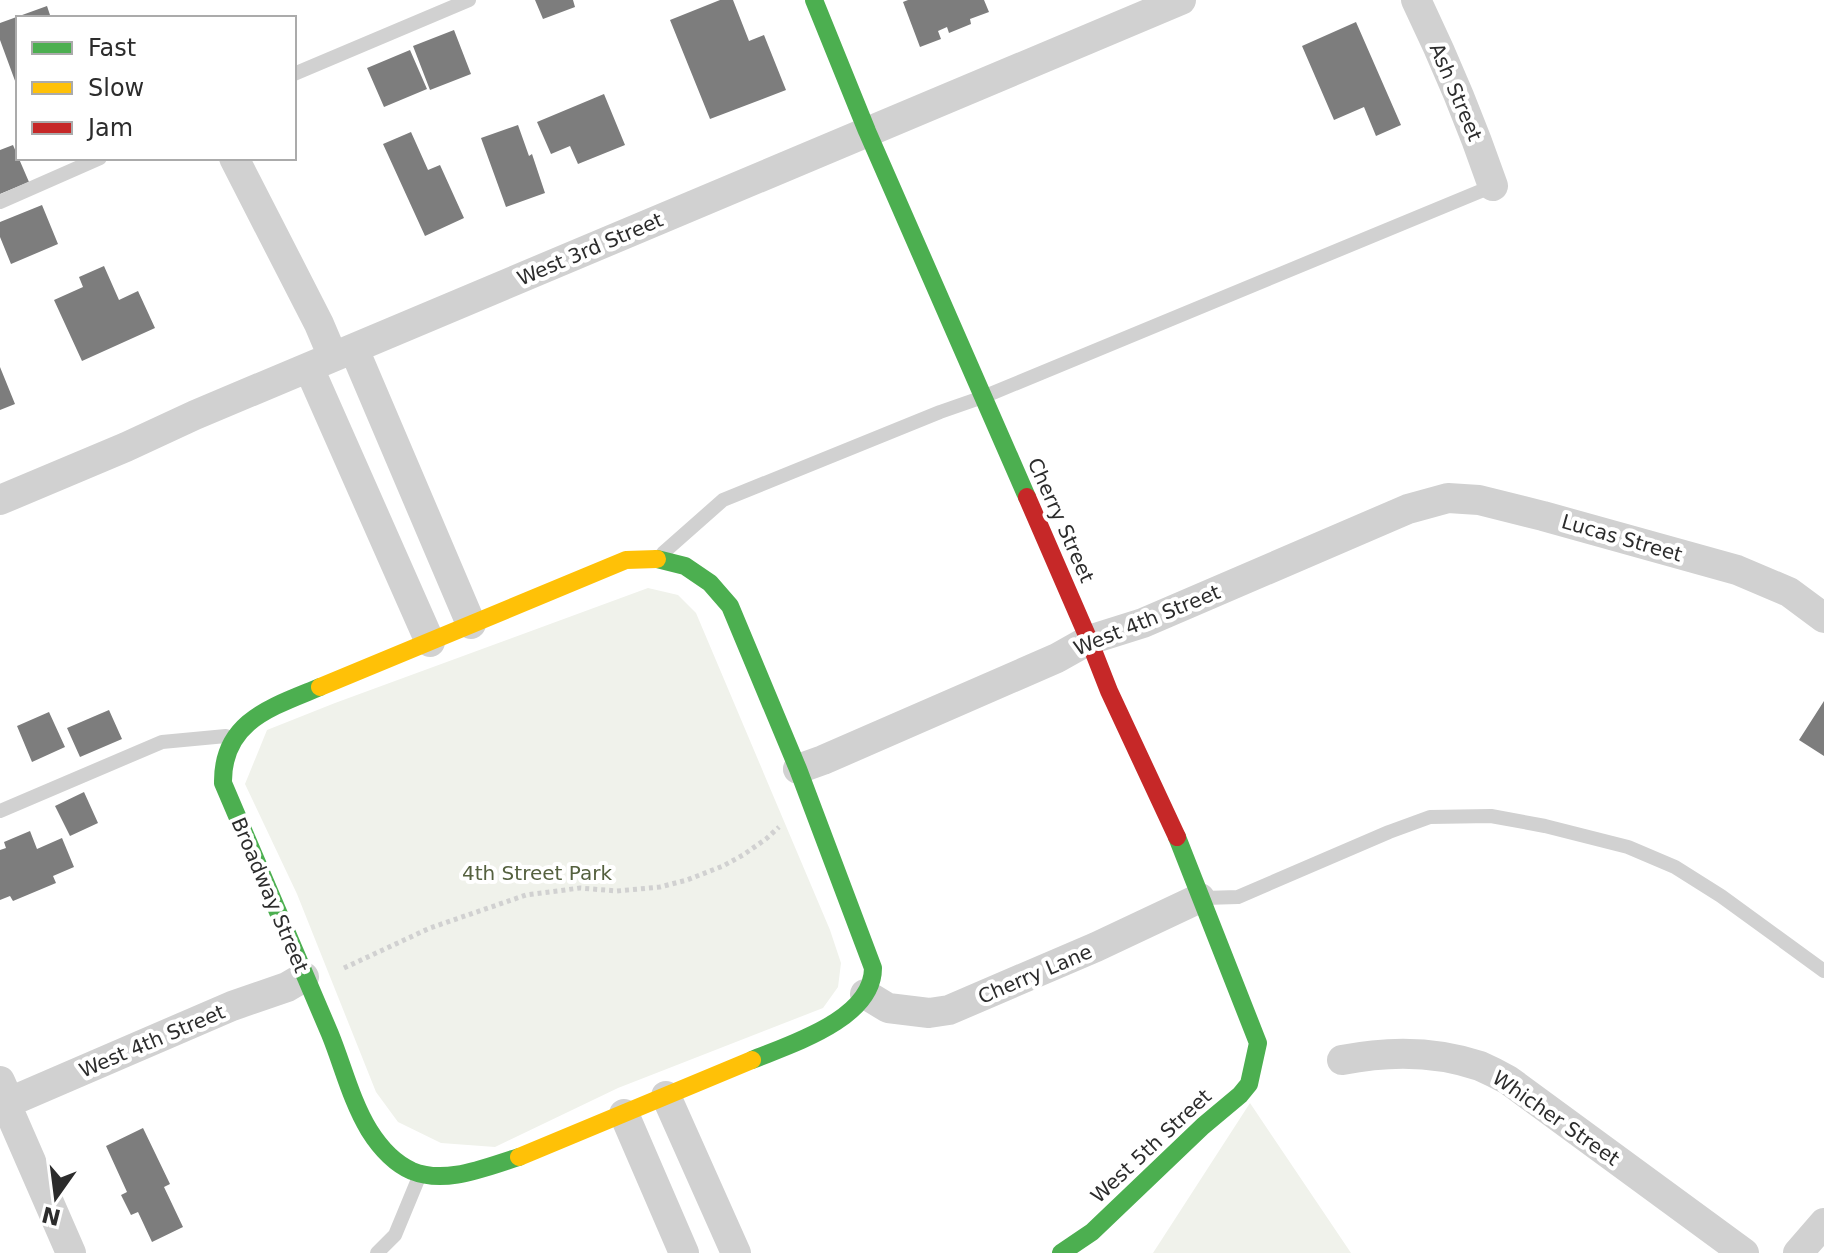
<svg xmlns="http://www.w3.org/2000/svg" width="1824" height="1253" font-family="'DejaVu Sans',sans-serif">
  <rect width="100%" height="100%" fill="#fff"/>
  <path fill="#f0f2eb" d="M648 588 678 595 696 613 830 930 841 963 838 987 823 1008 618 1088 495 1147 441 1143 398 1122 376 1092 297 894 245 784 267 730 335 703Z
    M1250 1103 1351 1253H1153Z"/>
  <path fill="#7d7d7d" d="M535 0H573L575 7 543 19Z
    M720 0H733L749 41 764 35 786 90 710 119 670 20Z
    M908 0H984L989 12 970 19 971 24 949 33 947 27 938 31 941 39 920 47 903 2Z
    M47 6 51 18H18V89L0 40V23Z
    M1356 22 1401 125 1376 136 1364 107 1334 120 1302 46Z
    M454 30 471 74 430 90 413 46Z
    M410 50 427 89 384 107 367 68Z
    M604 94 625 145 578 164 570 146 551 154 537 122Z
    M518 125 529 156 532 154 545 193 506 207 481 138Z
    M411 132 428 170 440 165 464 218 425 236 383 144Z
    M13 145 29 182 0 194V150Z
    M42 205 58 244 11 264 0 237V222Z
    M104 266 119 300 138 291 155 328 82 361 54 300 83 287 79 277Z
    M0 367 15 404 0 410Z
    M1824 701V756L1799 740Z
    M109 710 122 739 80 757 67 728Z
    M49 712 65 747 32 762 17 726Z
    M84 792 98 823 70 836 55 806Z
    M30 831 37 849 62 838 74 867 53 876 56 883 13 901 10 896 0 900V850L6 848 4 842Z
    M143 1128 170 1184 164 1187 183 1227 152 1242 138 1212 131 1215 121 1195 127 1192 106 1146Z"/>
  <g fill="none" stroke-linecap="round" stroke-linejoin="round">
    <path stroke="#d1d1d1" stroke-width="5" stroke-dasharray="4 4" stroke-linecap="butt" d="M344 968 430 928 526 895 580 888 617 891 660 887 687 880 723 866 743 855 766 839 779 827"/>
    <path stroke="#d1d1d1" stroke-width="14" d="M294 74 469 0
      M0 202 100 158
      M663 553 723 500 940 412 983 397 1493 186
      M0 811 162 742 226 736
      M1204 898 1238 897 1389 832 1430 817 1491 816 1545 826 1628 847 1675 867 1721 896 1824 971
      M377 1253 395 1235 419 1177"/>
    <path stroke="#d1d1d1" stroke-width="30" d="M1416 0C1445 60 1471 122 1493 186
      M234 158 319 324 333 357
      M354 349 471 624
      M309 368 430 642
      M0 500 126 447 195 415 1181 0
      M798 769 823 760 1057 658 1089 640 1143 623 1408 509 1448 498 1479 500 1543 516 1737 570 1789 592 1824 618
      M865 994 888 1008 929 1013 949 1010 1096 947 1200 898
      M1342 1060C1387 1051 1436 1051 1480 1066 1489 1070 1499 1075 1508 1080L1744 1253
      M0 1081 4 1090 6 1104 71 1253
      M666 1096 736 1253
      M0 1106 232 1006 287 987 304 977
      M624 1114 684 1253
      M1798 1253 1824 1223"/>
    <path stroke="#4caf50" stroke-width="18" d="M814 0 867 131 1027 497
      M657 559 685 566 710 583 730 606 798 769 873 968C873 1019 791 1044 752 1060
      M320 687C272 707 222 721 223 783 258 867 295 950 330 1034 343 1066 351 1100 369 1130 379 1146 394 1163 412 1171 446 1185 486 1167 519 1157
      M1061 1253 1092 1232 1203 1126 1240 1095 1249 1084 1258 1043 1177 837"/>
    <path stroke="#ffc107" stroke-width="18" d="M320 687 626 560 657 559
      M519 1157 752 1060"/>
    <path stroke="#c62828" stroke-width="18" d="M1027 497 1089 640 1109 691 1177 837"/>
  </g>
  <g text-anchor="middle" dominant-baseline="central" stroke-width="8" stroke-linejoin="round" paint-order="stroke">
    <g font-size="20" fill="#2c2c2c" stroke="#fff">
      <text transform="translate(1456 92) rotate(67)">Ash Street</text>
      <text transform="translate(590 249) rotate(-23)">West 3rd Street</text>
      <text transform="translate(1061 520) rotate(66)">Cherry Street</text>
      <text transform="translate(1622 538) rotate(16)">Lucas Street</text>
      <text transform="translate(1147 620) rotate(-22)">West 4th Street</text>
      <text transform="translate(270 895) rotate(67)">Broadway Street</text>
      <text transform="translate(1035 974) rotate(-23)">Cherry Lane</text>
      <text transform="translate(152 1041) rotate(-23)">West 4th Street</text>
      <text transform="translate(1556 1118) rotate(35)">Whicher Street</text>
      <text transform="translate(1151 1146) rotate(-43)">West 5th Street</text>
    </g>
    <g font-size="20" fill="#55613f" stroke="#fff">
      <text x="537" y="873">4th Street Park</text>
    </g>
  </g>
  <rect x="16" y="16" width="280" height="144" fill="#ffffff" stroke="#ababab" stroke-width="2"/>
  <rect x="32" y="42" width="40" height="12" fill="#4caf50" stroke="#ababab" stroke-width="2"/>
  <text x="88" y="56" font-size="24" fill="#2c2c2c">Fast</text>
  <rect x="32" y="82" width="40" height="12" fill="#ffc107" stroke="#ababab" stroke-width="2"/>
  <text x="88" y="96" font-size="24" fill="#2c2c2c">Slow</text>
  <rect x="32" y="122" width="40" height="12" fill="#c62828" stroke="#ababab" stroke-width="2"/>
  <text x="88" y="136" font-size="24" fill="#2c2c2c">Jam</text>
  <g transform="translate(56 1197) rotate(194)" stroke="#ffffff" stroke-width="6" paint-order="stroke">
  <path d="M0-6L14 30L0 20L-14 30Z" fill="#2c2c2c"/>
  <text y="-12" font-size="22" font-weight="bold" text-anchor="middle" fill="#2c2c2c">N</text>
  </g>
</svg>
